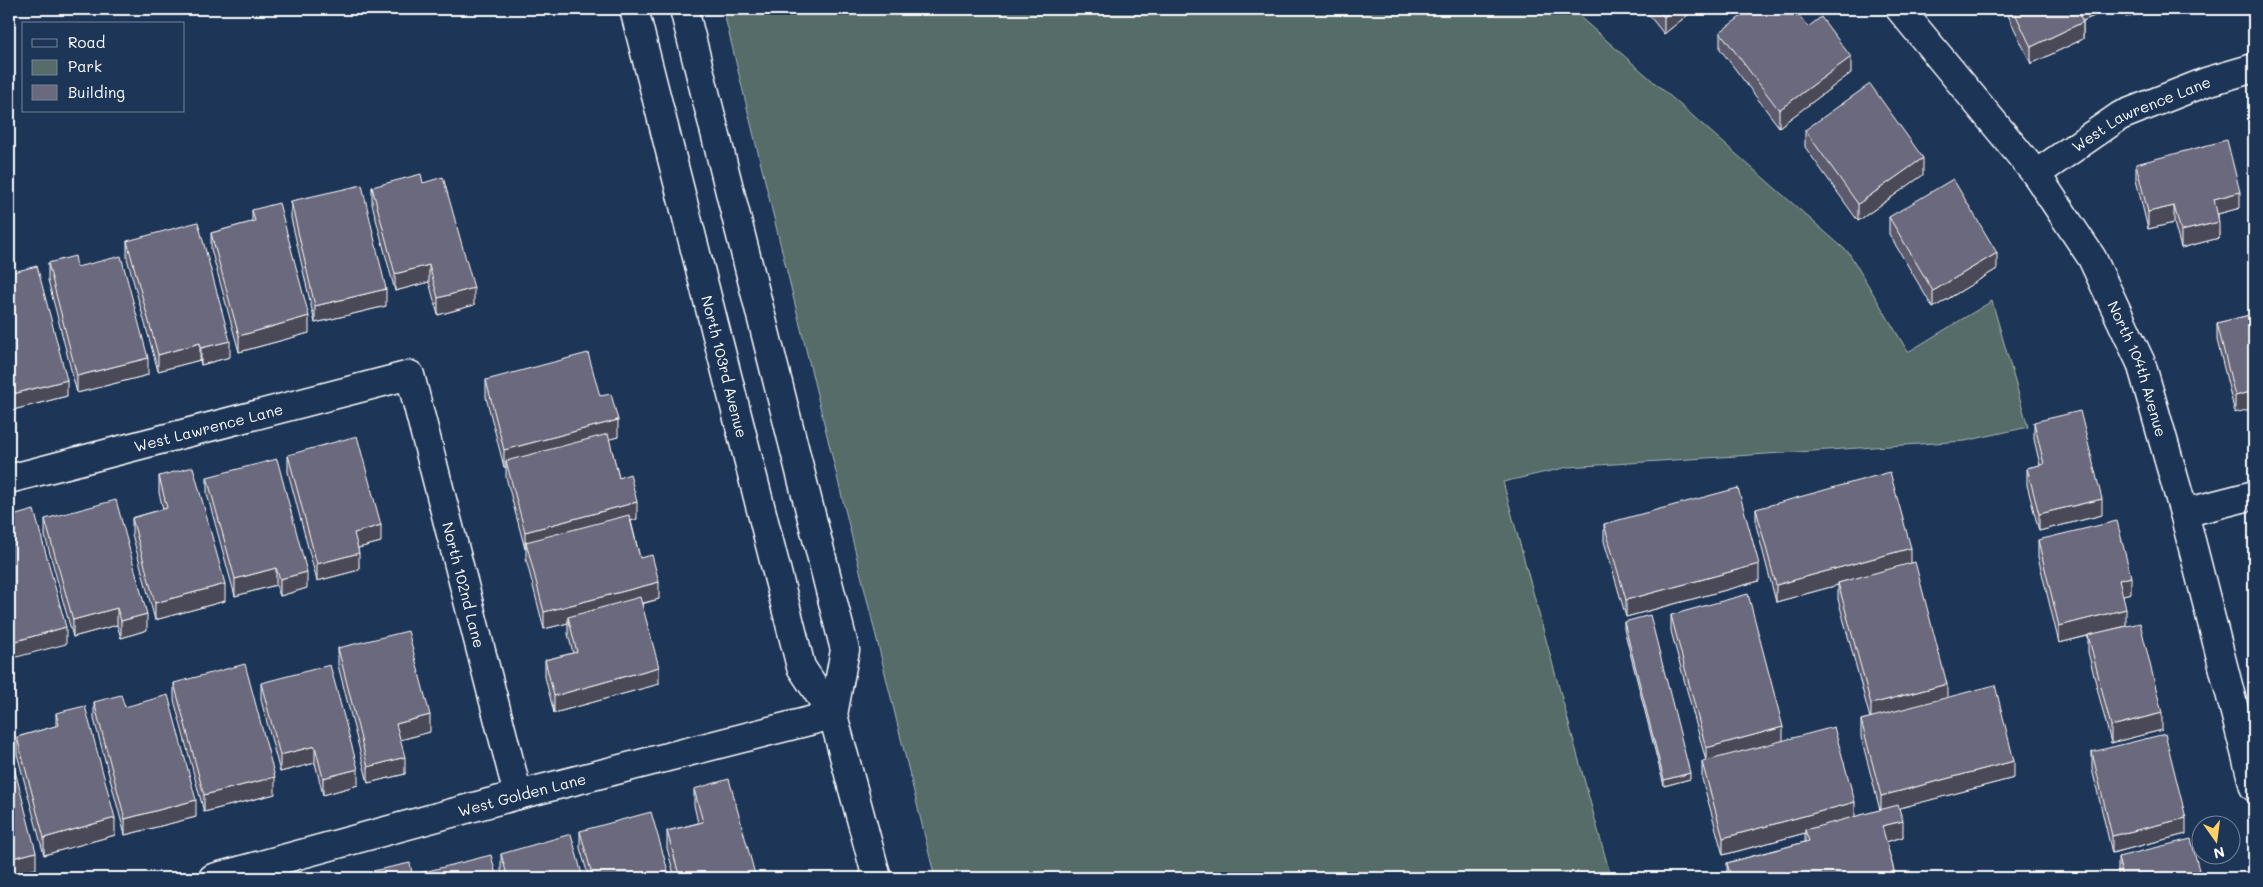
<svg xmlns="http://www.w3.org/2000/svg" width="2263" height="887" font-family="Mali,sans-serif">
  <rect width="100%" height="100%" fill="#1d3557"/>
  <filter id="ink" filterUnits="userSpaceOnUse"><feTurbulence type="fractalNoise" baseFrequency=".02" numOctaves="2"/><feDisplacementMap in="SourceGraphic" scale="10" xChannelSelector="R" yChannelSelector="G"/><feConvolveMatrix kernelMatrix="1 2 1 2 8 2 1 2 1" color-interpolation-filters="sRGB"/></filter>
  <g filter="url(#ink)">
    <path fill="#556c68" stroke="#aab6b4" d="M723 9H1575L1573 11 1849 253 1908 352 1992 301 2028 427 1965 441 1568 467 1503 482 1611 878H935Z"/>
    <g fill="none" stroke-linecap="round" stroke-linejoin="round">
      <g stroke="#fff" stroke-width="31">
        <g id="minor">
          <path id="s1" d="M1900 9 2036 174 2092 258 2141 363 2184 513 2254 787"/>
          <path id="s2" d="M2036 174 2120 116 2206 82 2254 68"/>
          <path id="s3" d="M9 479 410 375 518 795"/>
          <path d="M2184 513 2254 495"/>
          <path id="s4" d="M213 878 518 795 833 715"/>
        </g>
      </g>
      <g stroke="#fff" stroke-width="31">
        <g id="secondary">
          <path id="s5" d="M634 9 801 667 833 715 877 878"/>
          <path d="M684 9 845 650 833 715"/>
        </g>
      </g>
      <use href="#minor" stroke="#1d3557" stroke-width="28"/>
      <use href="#secondary" stroke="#1d3557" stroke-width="28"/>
    </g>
    <path fill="#5b5a6c" stroke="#fff" d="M1644 9H1695L1664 34Z
      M2005 9H2105V11L2083 21V39L2031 64Z
      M2124 9H2158L2126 17Z
      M1808 27 1851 73 1779 127 1720 49V32Z
      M1805 130 1923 175 1858 221 1805 147Z
      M2253 148H2254V171L2253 165Z
      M2136 164 2240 208 2218 214 2219 238 2181 248 2174 223 2148 229 2136 180Z
      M423 183 474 305 438 315 429 282 395 291 372 204V187Z
      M291 201 386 306 315 323 291 218Z
      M252 210 309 333 239 352 211 249V233L252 222Z
      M1889 217 1997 269 1933 308 1889 234Z
      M127 241 230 357 201 365 200 360 158 371 127 258Z
      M48 263 77 267 148 375 77 393 48 280Z
      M9 273 67 396 9 411Z
      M2254 314 2235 413 2217 340V323Z
      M486 380 600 396 618 437 609 439 619 478 637 519 631 521 640 558 659 599 642 604 659 684 554 713 545 677V660L573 653 568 634V623L544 629 526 559V548L525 549 506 477V467H504L486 397Z
      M2034 422 2102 515 2039 531 2027 485V468L2040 465 2034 439Z
      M288 455 381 542 358 548 359 570 317 581 288 472Z
      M159 476 225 601 155 620 132 534V518L163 509 159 493Z
      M207 477 307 588 280 596 276 585 235 596 207 494Z
      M1756 509 1911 564 1947 697 2014 778 1899 808 1903 837 1886 842 1896 878H1727V863L1805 842V833L1723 855 1702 779V762L1706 761 1671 631V615L1783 740 1855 817 1880 810 1861 737V720L1870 718 1838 599V585L1776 602 1756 525Z
      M45 519 147 630 121 638 117 625 73 637 45 536Z
      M1604 524 1759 581 1626 617 1604 541Z
      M2038 540 2131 593 2123 595 2126 626 2162 730 2111 743 2088 652V636L2059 643 2038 557Z
      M1624 622 1690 779 1664 786 1624 629Z
      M338 648 430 732 400 740 405 774 368 783 338 665Z
      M174 683 275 794 204 812 174 700Z
      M261 683 358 785 323 795 315 763 280 772 261 700Z
      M94 702 125 707 196 817 125 835 94 719Z
      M56 713 115 835 44 855 17 754V737L56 726Z
      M2092 752 2186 834 2112 853 2092 769Z
      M694 789 756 878H675L667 848V831L698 823 694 805Z
      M580 831 670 878H589L580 848Z
      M501 854 583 878H503L501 870Z
      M2118 857 2201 878H2119L2118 874Z"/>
    <path fill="#4a4a58" stroke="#fff" d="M1674 9H1695L1664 34V17Z
      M2076 9H2105V11L2076 24Z
      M2126 9H2158L2126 17Z
      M2083 22V39L2031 64V47Z
      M1851 57V73L1779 127V110Z
      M1923 158V175L1858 221V204Z
      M2240 192V208L2214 215V199Z
      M2174 206V223L2148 229V212Z
      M2219 222V238L2181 248V231Z
      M1997 253V269L1933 308V291Z
      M429 265V282L395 291V274Z
      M474 288V305L438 315V298Z
      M386 289V306L315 323V306Z
      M309 316V333L239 352V336Z
      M230 341V357L201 365V348Z
      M200 343V360L158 371V355Z
      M148 358V375L77 393V376Z
      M67 380V396L9 411V395Z
      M2254 391V408L2235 413V396Z
      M618 420V437L508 466 506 461V467H504V450Z
      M2102 499V515L2039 531V514Z
      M637 502V519L528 548 526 542V548L525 549V532Z
      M381 525V542L354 549V533Z
      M1911 548V565L1838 583V585L1776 602V585Z
      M359 553V570L317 581V564Z
      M1759 564V581L1626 617V600Z
      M276 568V585L235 596V579Z
      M307 572V588L280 596V579Z
      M2131 577V593L2119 596V580Z
      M659 582V599L569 622 568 617V623L544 629V612Z
      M225 584V601L155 620V603Z
      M117 608V625L73 637V620Z
      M2126 609V626L2059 643V626Z
      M147 614V630L121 638V621Z
      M66 627V644L9 659V643Z
      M659 667V684L554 713V696Z
      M1947 684V700L1871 721V704Z
      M2162 713V730L2111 743V726Z
      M430 715V732L396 741V724Z
      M1783 727V744L1706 764V748Z
      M315 746V763L280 772V755Z
      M405 757V774L368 783V767Z
      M2014 761V778L1881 813V796Z
      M358 769V785L323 795V778Z
      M1690 773V779L1664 786V780Z
      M275 777V794L204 812V795Z
      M196 800V817L125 835V819Z
      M1855 802V819L1805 830V833L1723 855V838Z
      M115 818V835L44 855V838Z
      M2186 818V834L2112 853V836Z
      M1903 821V837L1882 843V826Z
      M36 852V869L9 876V859Z"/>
    <path fill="#6a697d" stroke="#fff" d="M1657 9H1674L1664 17Z
      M1751 9H1794L1808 27 1821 17 1851 57 1779 110 1720 32Z
      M2013 9H2077L2083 22 2031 47Z
      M1870 84 1923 158 1858 204 1805 130Z
      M2227 140 2240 192 2214 199 2219 222 2181 231 2174 206 2148 212 2136 164Z
      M421 174 423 183 443 177 474 288 438 298 429 265 395 274 372 187Z
      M1953 179 1997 253 1933 291 1889 217Z
      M362 185 386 289 315 306 291 201Z
      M279 203 309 316 239 336 211 233 255 221 252 210Z
      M198 222 230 341 201 348 200 343 158 355 127 241Z
      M75 256 77 267 121 256 148 358 77 376 48 263Z
      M37 266 67 380 9 395V284L12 283 9 273Z
      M2254 314V391L2235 396 2217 323Z
      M588 353 600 396 611 394 618 420 504 450 486 380Z
      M2080 411 2102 499 2039 514 2027 468 2044 464 2034 422Z
      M608 434 619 478 630 474 637 502 525 532 506 461Z
      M357 436 381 525 354 533 359 553 317 564 288 455Z
      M277 459 307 572 280 579 276 568 235 579 207 477Z
      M193 467 225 584 155 603 132 518 167 508 159 476Z
      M1890 472 1911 548 1776 585 1756 509Z
      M1738 488 1759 564 1626 600 1604 524Z
      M116 500 147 614 121 621 117 608 73 620 45 519Z
      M34 510 66 627 9 643V517Z
      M629 515 640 558 652 555 659 582 544 612 526 542Z
      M2117 521 2131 577 2119 580 2126 609 2059 626 2038 540Z
      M1915 562 1947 684 1871 704 1838 583Z
      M1748 594 1783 727 1706 748 1671 615Z
      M640 597 659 667 554 696 545 660 577 652 568 617Z
      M1650 615 1690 773 1664 780 1624 622Z
      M2140 623 2162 713 2111 726 2088 635Z
      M408 631 430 715 396 724 405 757 368 767 338 648Z
      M245 664 275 777 204 795 174 683Z
      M330 665 358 769 323 778 315 746 280 755 261 683Z
      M1995 685 2014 761 1881 796 1861 720Z
      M121 695 125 707 168 695 196 800 125 819 94 702Z
      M85 706 115 818 44 838 17 737 59 725 56 713Z
      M1834 727 1855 802 1723 838 1702 762Z
      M2165 734 2186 818 2112 836 2092 752Z
      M13 763 36 852 9 859V764Z
      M729 779 756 878H680L667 831 703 822 694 789Z
      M1898 805 1903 821 1882 826 1896 878H1731L1727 863 1809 841 1805 830Z
      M651 812 670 878H593L580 831Z
      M571 834 583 878H508L501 854Z
      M2191 839 2201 878H2123L2118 857Z
      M491 855 497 878H422L420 873Z
      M410 863 413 878H375L373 871Z"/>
  </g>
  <g text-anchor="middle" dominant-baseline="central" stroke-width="4" stroke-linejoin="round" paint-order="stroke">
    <g font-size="15" fill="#fff" stroke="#1d3557">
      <text stroke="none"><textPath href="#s2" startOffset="122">West Lawrence Lane</textPath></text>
      <text stroke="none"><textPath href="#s5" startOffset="369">North 103rd Avenue</textPath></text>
      <text stroke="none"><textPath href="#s1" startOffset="435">North 104th Avenue</textPath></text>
      <text stroke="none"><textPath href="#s3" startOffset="206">West Lawrence Lane</textPath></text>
      <text stroke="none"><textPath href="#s3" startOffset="631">North 102nd Lane</textPath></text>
      <text stroke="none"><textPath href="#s4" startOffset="320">West Golden Lane</textPath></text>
    </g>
  </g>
  <rect width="2263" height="887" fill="none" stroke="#1d3557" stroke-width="30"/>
  <rect x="15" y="15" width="2233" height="857" fill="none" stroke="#fff" stroke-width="2" filter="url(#ink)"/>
  <rect x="22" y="22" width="162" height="90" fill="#1d3557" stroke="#77869a"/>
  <rect x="32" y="39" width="25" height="8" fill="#1d3557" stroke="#77869a"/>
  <text x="68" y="48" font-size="15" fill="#ffffff">Road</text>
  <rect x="32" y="60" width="25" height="15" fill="#556c68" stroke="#77869a"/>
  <text x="68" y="72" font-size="15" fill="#ffffff">Park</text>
  <rect x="32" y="85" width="25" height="15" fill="#6a697d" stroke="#77869a"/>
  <text x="68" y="98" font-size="15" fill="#ffffff">Building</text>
  <g transform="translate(2216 840) rotate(166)"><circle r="24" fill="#1d3557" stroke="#77869a"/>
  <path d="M0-4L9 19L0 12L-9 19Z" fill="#ffd166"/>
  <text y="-8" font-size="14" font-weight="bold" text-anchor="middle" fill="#ffffff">N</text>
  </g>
</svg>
